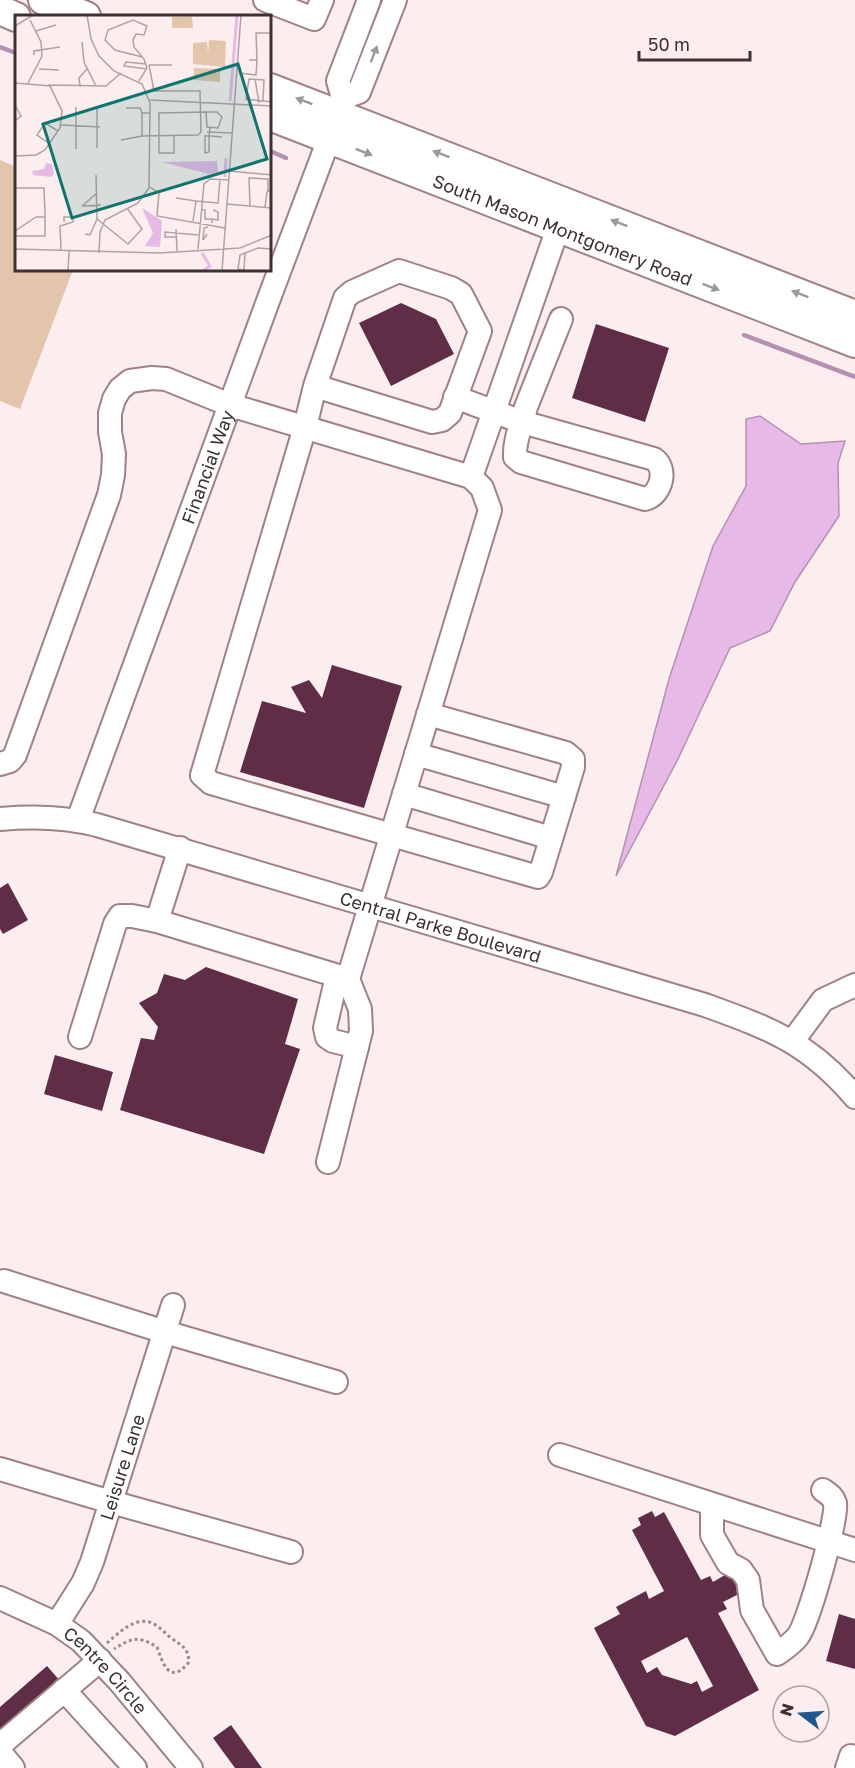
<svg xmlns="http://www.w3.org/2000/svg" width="855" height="1768" font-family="'Golos Text',sans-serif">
  <rect width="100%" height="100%" fill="#fceeef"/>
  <path fill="#e2c5ab" d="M0 160 16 167V270H73L20 409 0 401Z"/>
  <path fill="#e6b9e7" stroke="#b490b1" stroke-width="1.5" d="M760 416 801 444 845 441 838 463 839 516 795 582 770 631 730 648 678 759 616 876 669 679 713 546 746 486V419Z"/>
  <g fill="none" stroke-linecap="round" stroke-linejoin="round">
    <path stroke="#b490b1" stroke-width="4.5" d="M0 47 16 53
      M270 151 286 158
      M744 335 855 377"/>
  </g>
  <path fill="#5f2d46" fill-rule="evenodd" d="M401 303 436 319 454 354 391 386 359 323Z
    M596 324 669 348 645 422 572 398Z
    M332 665 402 686 364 808 240 772 262 701 306 713 291 687 309 680 322 698Z
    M8 883 28 920 3 934 0 929V888Z
    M206 967 298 999 285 1044 300 1049 264 1154 120 1110 141 1038 154 1040 158 1027 139 1003 157 993 164 974 185 980Z
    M55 1055 113 1072 102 1111 44 1094Z
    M652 1511 655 1517 664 1512 701 1580 710 1576 713 1582 730 1572 741 1593 723 1602 727 1609 718 1613 759 1690 675 1736 646 1726 594 1628 620 1614 616 1607 646 1591 649 1599 664 1591 632 1530 641 1525 638 1518ZM687 1637 713 1686 702 1692 697 1681 691 1684 662 1675 657 1667 647 1673 641 1661Z
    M839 1614 855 1619V1669L826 1661Z
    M47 1666 61 1682 0 1735V1707Z
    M231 1725 262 1768H235L213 1738Z"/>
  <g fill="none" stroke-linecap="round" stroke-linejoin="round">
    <g stroke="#a08283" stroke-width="26">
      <g id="minor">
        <path d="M265 0 314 19 322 0"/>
        <path d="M343 98 359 92 395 0"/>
        <path d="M315 386 432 422 442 420 450 413 480 331 461 294 451 288 399 271 352 292 345 298 315 386 305 427 202 775 211 783 538 877 541 872 573 767V759L566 753 428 714"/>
        <path d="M455 397 522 422 654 459C668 469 661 495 645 499L521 462 515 457C514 440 522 423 526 407L561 319"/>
        <path d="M471 477 558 228"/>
        <path d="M416 754 564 797"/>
        <path d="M0 764 10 761 15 755 109 495 113 475 114 454 110 432V413L114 399 120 389 130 381 152 378 166 379 230 405 471 477 482 488 490 510 348 979 157 921 180 848"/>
        <path d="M404 794 551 838"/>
        <path id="s1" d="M0 819C33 816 65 817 97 825L705 1005C771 1029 808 1042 855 1097"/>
        <path id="s2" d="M78 820 268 301 338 115 343 98 338 81 369 0"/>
        <path d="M337 976 325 1028 327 1037 333 1041 357 1047"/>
        <path d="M80 1037 115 924 120 916H132L157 921"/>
        <path d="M792 1042 823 1000 855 985"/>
        <path d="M328 1162 361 1031 360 1009 348 979"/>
        <path d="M4 1281 165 1332 336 1382"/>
        <path d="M560 1455 855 1550"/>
        <path d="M0 1469 111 1502 291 1552"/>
        <path d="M712 1505V1535L728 1563 741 1570 748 1580 752 1610 777 1654C784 1649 793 1643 798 1636 808 1624 838 1518 835 1503 833 1496 828 1494 823 1490"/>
        <path id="s3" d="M0 1598 57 1624 81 1641 119 1681 191 1768"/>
        <path id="s4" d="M57 1624 83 1583 92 1562 173 1305"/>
        <path d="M64 1690 135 1768"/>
        <path d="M0 1745 100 1660"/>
        <path d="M0 1752 13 1768"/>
        <path d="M847 1768 851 1756 855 1757"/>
      </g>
    </g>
    <g stroke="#a08283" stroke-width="32">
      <g id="major">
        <path d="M43 0 86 16"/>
        <path d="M0 10 16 17"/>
        <path d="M270 88 855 315"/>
        <path id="s5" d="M270 116 855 343"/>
      </g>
    </g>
    <path stroke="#988b8c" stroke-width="3" stroke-dasharray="3 3" stroke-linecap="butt" d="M107 1643C119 1633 135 1616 152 1623 159 1626 165 1633 171 1638 182 1646 188 1647 189 1662 170 1686 163 1664 157 1647 137 1635 132 1638 114 1649"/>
    <use href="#minor" stroke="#fff" stroke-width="22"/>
    <use href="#major" stroke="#fff" stroke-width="28"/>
  </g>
  <defs><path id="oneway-solid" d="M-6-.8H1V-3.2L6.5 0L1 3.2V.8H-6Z" transform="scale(1.5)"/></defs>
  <g fill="#9e9898">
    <use href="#oneway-solid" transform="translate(374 54) rotate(-69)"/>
    <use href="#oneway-solid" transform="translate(304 101) rotate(-159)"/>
    <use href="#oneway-solid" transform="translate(364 152) rotate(21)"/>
    <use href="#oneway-solid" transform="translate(441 154) rotate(-159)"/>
    <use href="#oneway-solid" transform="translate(619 223) rotate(-159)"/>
    <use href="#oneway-solid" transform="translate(711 287) rotate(21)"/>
    <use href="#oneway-solid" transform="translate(800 294) rotate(-159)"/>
  </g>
  <g text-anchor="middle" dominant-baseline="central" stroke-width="6" stroke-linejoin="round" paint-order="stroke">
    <g font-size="18" fill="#3e3132" stroke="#fceeef">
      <text stroke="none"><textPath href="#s5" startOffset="314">South Mason Montgomery Road</textPath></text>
      <text stroke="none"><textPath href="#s2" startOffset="376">Financial Way</textPath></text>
      <text stroke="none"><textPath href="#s1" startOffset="456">Central Parke Boulevard</textPath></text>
      <text stroke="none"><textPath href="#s4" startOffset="171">Leisure Lane</textPath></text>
      <text stroke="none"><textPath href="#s3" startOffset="130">Centre Circle</textPath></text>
    </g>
  </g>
  <g transform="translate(15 15)">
    <rect width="256" height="256" fill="#fceeef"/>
    <path d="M177 1 178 13H157V2ZM194 25 211 26 210 52 178 49V28L192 27 193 39ZM179 53 205 54V67L179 65Z" fill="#e2c5ab"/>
    <path d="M202 146 203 157 194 159 147 147ZM31 148 37 149 39 159 36 162 18 160 17 156 29 154ZM127 193 147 206 145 232 130 231 138 218Z" fill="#e6b9e7"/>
    <path fill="none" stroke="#e6b9e7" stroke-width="3" d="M215 86 222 0M210 162 211 143M187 238 195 251 188 256"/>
    <path fill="none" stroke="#b0a2a3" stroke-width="1.5" d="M72 0 76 24 84 41 99 56 127 69 135 88 134 173 123 188 90 205 85 217 84 238M0 11 18 0M21 16 41 10M67 27 69 47 81 71M19 40V36L45 32M242 45 241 18H257M131 49 111 47 109 51 132 54M134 50 139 76H185L186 117 183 120 127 121V98H135M134 50H157M24 54 44 55M224 58 241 60 242 45H234M240 64 244 88M124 66 132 53 129 44 119 32 118 25 121 19 129 20 132 11 118 5 93 15 90 25 100 35 127 42M0 68 35 71 47 96 45 113 30 135 21 140 0 141M13 68 27 41 26 27 15 5M33 70 91 71 106 58M65 72 64 63 72 54M135 85 257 91M248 86 249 65 234 64 231 84 248 86 257 87M0 90 6 101 0 106M61 92V134M82 93V133M111 93H125L127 98M46 110 85 112M195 113 194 121V137L190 138V121H196L207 122M192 117 217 118M159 120V138H144V98L191 97H202L207 102 203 113 192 112 191 97M106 125 127 121M35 129 22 120 30 108 43 116M214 156 257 160M81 160 82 204 113 229 127 214 112 193M135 172 144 178 142 201 210 213M0 173H29L30 199V221H0M161 183 181 186M211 189 257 193M67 191 86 190M67 191 81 179M235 191 234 163 253 164V176M250 192 252 177 257 174M186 195H190V204H197V208M197 204 203 205V197L198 195M178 206 181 186 203 188 205 164M161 214 162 236M0 216 21 202H30M70 219 75 220 82 204M192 219 188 225 189 213 193 212M161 222H150V217L183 220M0 234 145 238 225 233 257 220M183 234 189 169 195 164 213 165M46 235 45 211 58 207V202H49V207M230 238 229 255 223 254 225 240 230 238 243 233 257 234M53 256 54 236M207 256 226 0"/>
    <path fill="#0f766e" fill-opacity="0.15" stroke="#0f766e" stroke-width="3" d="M223 49 252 144 57 203 28 109Z"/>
    <rect width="256" height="256" fill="none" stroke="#3e3132" stroke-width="3"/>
  </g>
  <g transform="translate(801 1714) rotate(287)"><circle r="28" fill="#fceeef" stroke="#b0a2a3" stroke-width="1.5"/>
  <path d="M0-4.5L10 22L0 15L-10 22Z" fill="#1f5890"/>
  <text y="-9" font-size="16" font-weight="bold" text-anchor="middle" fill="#3e3132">N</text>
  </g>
  <path d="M639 51v9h111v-9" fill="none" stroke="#3e3132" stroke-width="3"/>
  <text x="648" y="51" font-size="18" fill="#3e3132" stroke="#fceeef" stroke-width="4.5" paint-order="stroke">50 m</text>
</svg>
